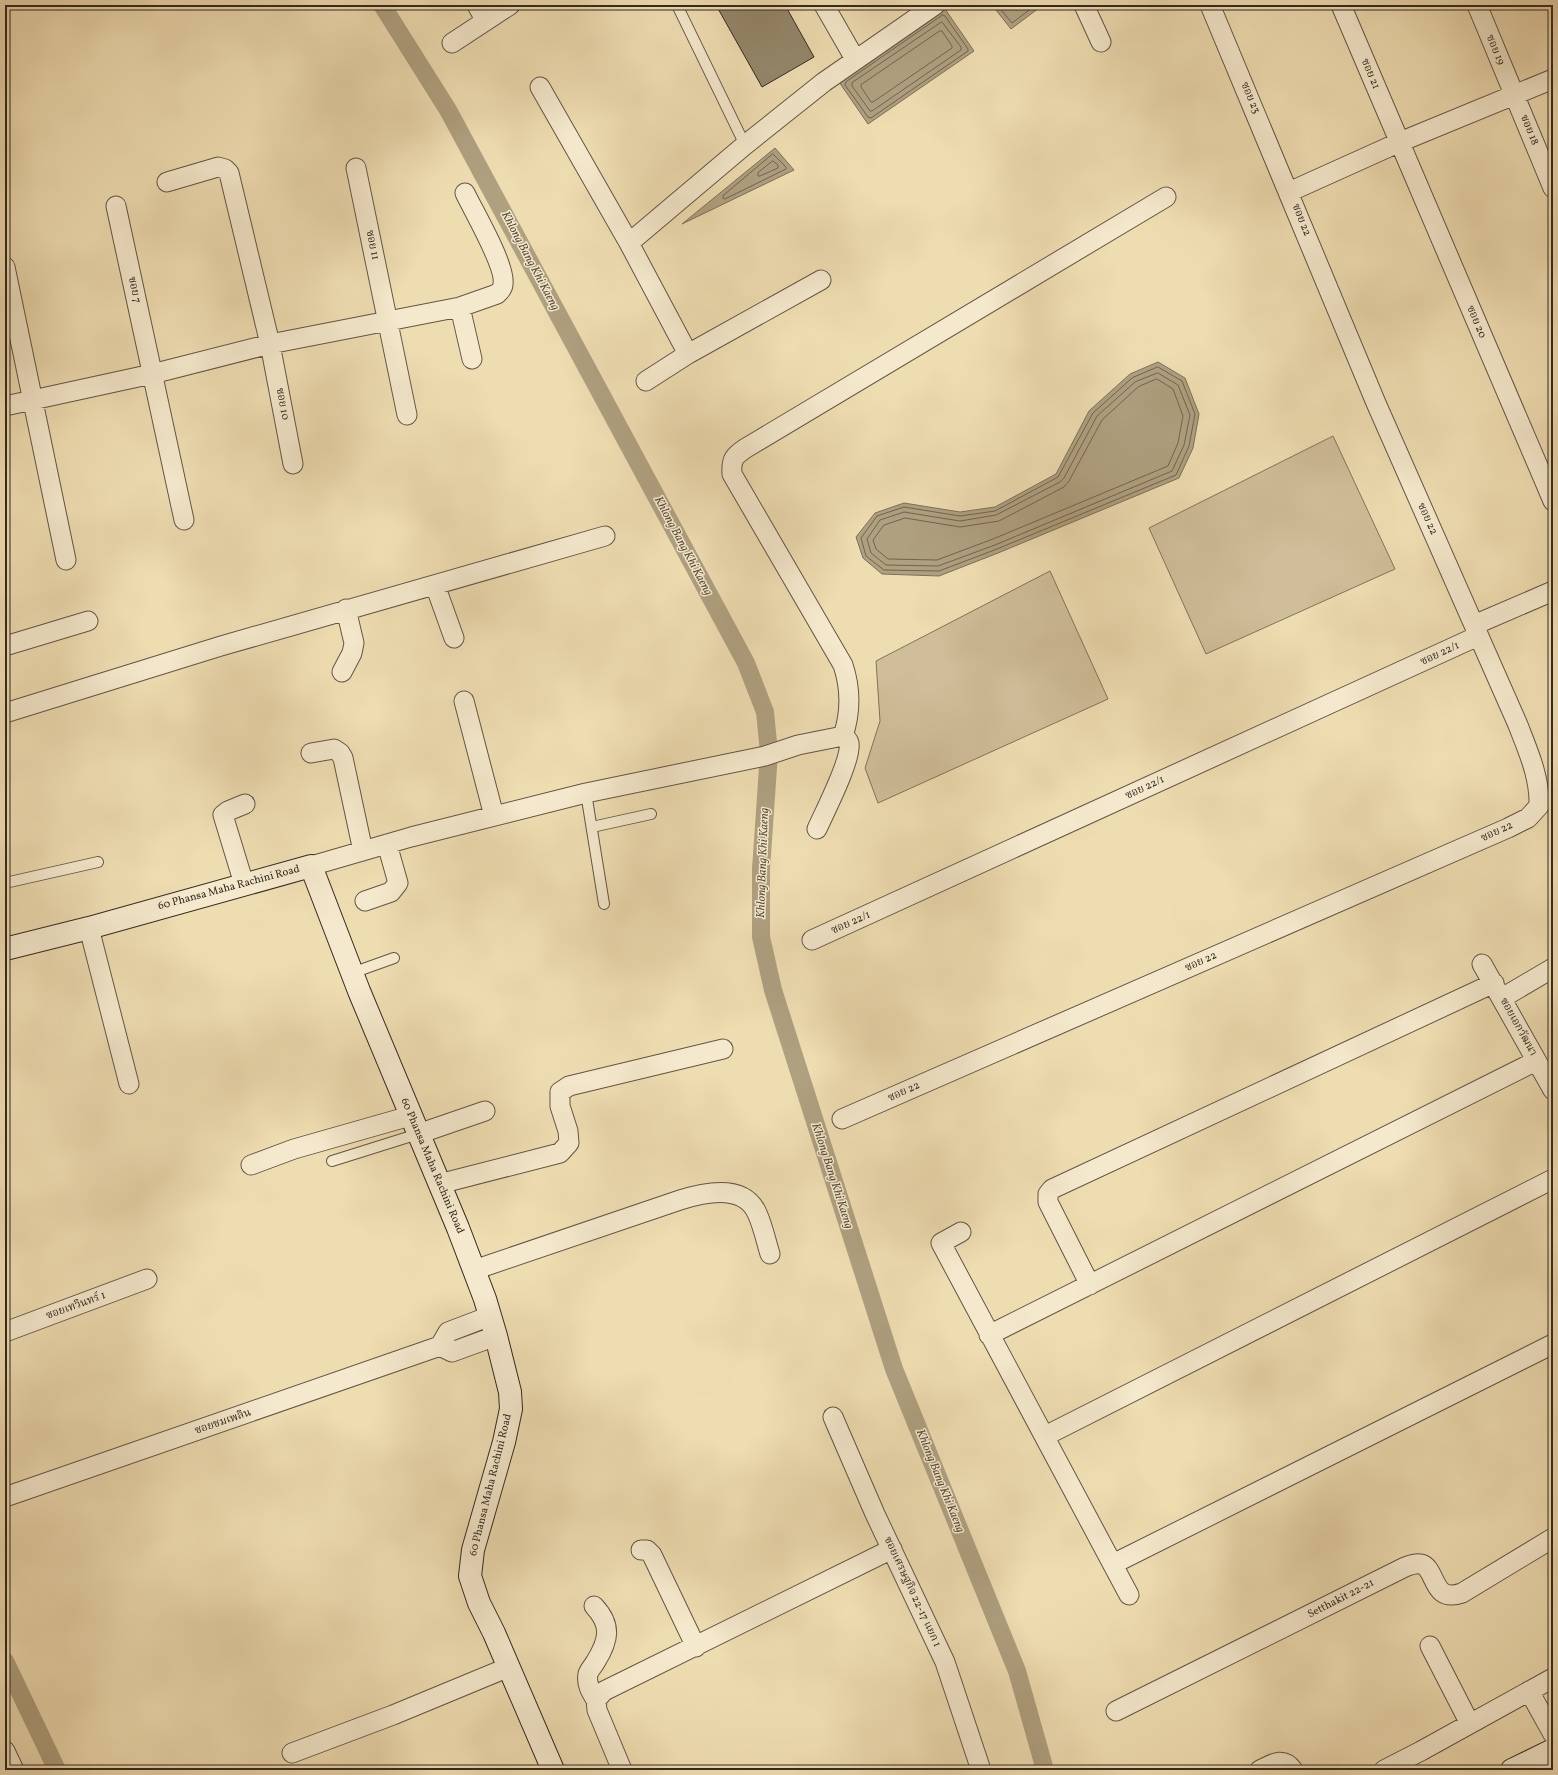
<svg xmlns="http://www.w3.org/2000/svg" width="1558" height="1775" font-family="Vollkorn,'Noto Serif Thai',serif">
  <rect width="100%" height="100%" fill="#efddb2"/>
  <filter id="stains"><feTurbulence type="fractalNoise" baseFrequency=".005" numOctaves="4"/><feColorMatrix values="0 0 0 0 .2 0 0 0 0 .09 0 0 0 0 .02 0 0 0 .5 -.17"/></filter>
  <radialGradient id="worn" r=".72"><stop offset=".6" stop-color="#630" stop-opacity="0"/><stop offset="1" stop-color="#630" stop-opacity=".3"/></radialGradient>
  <path fill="#cfbe99" stroke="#80745c" d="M1333 436 1395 569 1206 654 1149 528Z
    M1050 571 1108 699 878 803 865 768 880 721 876 661Z"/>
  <path fill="#afa080" stroke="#7d7059" d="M992 5H1043L1011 29Z
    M945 9 974 51 868 124 839 82Z
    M775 148 794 170 682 224Z
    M1158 362 1185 378 1199 414 1193 448 1179 478 998 553 939 576 882 574 863 558 856 537 875 513 904 503 960 512 995 507 1056 474 1089 411 1130 374Z"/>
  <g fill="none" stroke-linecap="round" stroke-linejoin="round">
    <path stroke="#706450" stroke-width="1" d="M997 5 1012 23 1036 5
      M943 15 945 16 968 49V51L871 118 868 117 845 85 846 82Z
      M942 22 961 47V50L872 111H870L852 86V83Z
      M940 31H942L952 46V48L873 102H871L861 87V85Z
      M773 154 786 167V169L725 199 723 198V196Z
      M773 161 778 165V168L760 176H758V173Z
      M1158 367 1182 381 1195 414 1189 446 1176 475 997 549 939 571 884 570 866 556 861 538 877 516 904 507 960 516 995 511 1058 477 1093 413 1132 378Z
      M1158 373 1178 385 1190 415 1184 445 1172 471 995 545 938 566 886 565 871 553 867 539 880 520 904 512 960 521 996 515 1060 482 1064 478 1097 416 1135 382Z
      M1157 379 1173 389 1183 416 1178 443 1168 466 993 539 937 560 888 559 876 549 873 540 884 525 905 518 960 527 999 521 1064 487 1069 481 1102 420 1138 387Z"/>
    <path stroke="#afa080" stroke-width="18" d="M382 5 448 110 746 663 765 712 769 753 761 869V937L773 990 894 1369 1017 1671 1045 1770
      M5 1661 57 1770"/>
  </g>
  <path fill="#94876b" stroke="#32291f" d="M716 5H785L814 57 762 87Z"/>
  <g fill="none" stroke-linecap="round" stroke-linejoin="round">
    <g stroke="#615644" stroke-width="12">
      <path id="lane" d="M677 5 745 145
        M586 793 604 904
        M592 827 651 814
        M5 883 98 862
        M352 973 394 958
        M332 1161 418 1134"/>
    </g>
    <g stroke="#615644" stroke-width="21">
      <path id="street" d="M477 5 485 20
        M824 5 855 59
        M1084 5 1101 42
        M1341 5 1553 501
        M1477 5 1553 188
        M452 43 510 5
        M540 87 629 243 688 354
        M356 168 407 415
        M167 182 218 167 225 169 229 173 270 344 293 464
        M1289 192 1400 142 1553 79
        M116 206 184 520
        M629 243 745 145 824 82 935 5
        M5 267 66 560
        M460 307 472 359
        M646 381 688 354 821 280
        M5 406 152 374 270 344 460 307 497 294C500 291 503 289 503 284 506 266 474 212 465 193
        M435 585 454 638
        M1474 625 1553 591
        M5 646 88 621
        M342 672 352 653 354 643 346 609
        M464 701 494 816
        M5 713 221 646 605 536
        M843 736C851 712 851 689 843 665L732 474C731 459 734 456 746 448L1166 197
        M311 753 334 749 340 753 343 758 363 851
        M311 866 411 837 586 793 765 756 798 745 843 736C846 738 848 739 849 743 852 759 825 811 817 829
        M244 884 223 815 228 811 245 804
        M365 901 391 892 398 883 387 844
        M89 928 129 1084
        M812 940 1478 636
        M1482 964 1553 1090
        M1502 998 1553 968
        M842 1119 1508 828 1528 818 1539 806C1540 777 1528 751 1518 725L1376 403 1210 5
        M418 1134 485 1111
        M251 1165 294 1149 410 1116
        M439 1184 560 1153 569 1143 568 1131 560 1106V1092L569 1086 723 1049
        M961 1232 941 1243 1129 1595
        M474 1270 680 1200C705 1192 744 1184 757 1213 763 1226 766 1241 770 1254
        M1090 1285 1048 1202V1194L1052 1189 1494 983
        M5 1332 147 1279
        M989 1335 1536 1061
        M440 1346 452 1352 496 1336
        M833 1417 875 1514 945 1662 981 1770
        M1045 1436 1553 1179
        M5 1497 440 1346 448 1332 490 1316
        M641 1550H647L652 1555 696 1647
        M1113 1564 1553 1344
        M594 1606C612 1625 609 1640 596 1661 594 1665 589 1670 588 1674 586 1684 591 1692 596 1700
        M1430 1646 1470 1724
        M1529 1691 1553 1734
        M1116 1711 1405 1567C1410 1565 1415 1563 1421 1564 1437 1568 1431 1604 1462 1593L1553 1538
        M5 1751 14 1770
        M292 1753 393 1715 509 1667
        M622 1770 597 1710 596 1700 604 1691 892 1549
        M1260 1770C1272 1764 1283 1756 1293 1770
        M1384 1770 1421 1751 1553 1678"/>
    </g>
    <g stroke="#32291f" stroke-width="24">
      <path id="secondary" d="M5 949 89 928 311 866 359 991 458 1228 485 1299 496 1336 510 1392 511 1409 504 1442 473 1550 470 1576 479 1603 494 1633 553 1770
        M1512 1770 1553 1750"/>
    </g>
    <use href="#lane" stroke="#f5e9cd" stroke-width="10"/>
    <use href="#street" stroke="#f5e9cd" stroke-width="19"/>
    <use href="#secondary" stroke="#f5e9cd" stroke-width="22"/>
  </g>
  <g text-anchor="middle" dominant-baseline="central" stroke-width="3" stroke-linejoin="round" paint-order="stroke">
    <g font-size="11" fill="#32291f" stroke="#f5e9cd">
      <text transform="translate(1495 50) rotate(67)">ซอย 19</text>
      <text transform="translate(1370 74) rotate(67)">ซอย 21</text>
      <text transform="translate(1250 98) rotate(67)">ซอย 23</text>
      <text transform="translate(1529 130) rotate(68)">ซอย 18</text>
      <text transform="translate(1301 220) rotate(68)">ซอย 22</text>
      <text transform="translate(372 245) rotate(78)">ซอย 11</text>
      <text transform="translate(134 290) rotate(78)">ซอย 7</text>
      <text transform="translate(1476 322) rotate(67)">ซอย 20</text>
      <text transform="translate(282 404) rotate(79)">ซอย 10</text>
      <text transform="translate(1427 519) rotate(66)">ซอย 22</text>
      <text transform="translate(1440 654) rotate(-25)">ซอย 22/1</text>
      <text transform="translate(1145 788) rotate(-25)">ซอย 22/1</text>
      <text transform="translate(1497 832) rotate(-25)">ซอย 22</text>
      <text transform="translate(229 888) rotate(-15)">60 Phansa Maha Rachini Road</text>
      <text transform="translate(851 923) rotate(-24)">ซอย 22/1</text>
      <text transform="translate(1201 962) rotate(-24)">ซอย 22</text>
      <text transform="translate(1518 1027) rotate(61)">ซอยเอกวัฒนา</text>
      <text transform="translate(904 1092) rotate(-24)">ซอย 22</text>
      <text transform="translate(432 1166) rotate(67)">60 Phansa Maha Rachini Road</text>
      <text transform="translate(76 1306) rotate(-20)">ซอยเทวินทร์ 1</text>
      <text transform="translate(223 1422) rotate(-19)">ซอยชมเพลิน</text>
      <text transform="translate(491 1485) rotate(-76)">60 Phansa Maha Rachini Road</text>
      <text transform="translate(912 1592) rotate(65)">ซอยเศรษฐกิจ 22-17 แยก 1</text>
      <text transform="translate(1341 1599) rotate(-27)">Setthakit 22-21</text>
    </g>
    <g font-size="12" font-style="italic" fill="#584d3c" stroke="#f5e9cd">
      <text transform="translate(530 261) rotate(62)">Khlong Bang Khi Kaeng</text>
      <text transform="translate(683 546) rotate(62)">Khlong Bang Khi Kaeng</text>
      <text transform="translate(763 863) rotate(-88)">Khlong Bang Khi Kaeng</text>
      <text transform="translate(832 1176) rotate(72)">Khlong Bang Khi Kaeng</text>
      <text transform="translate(940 1481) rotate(68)">Khlong Bang Khi Kaeng</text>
    </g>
  </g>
  <rect width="1558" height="1775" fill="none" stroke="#efddb2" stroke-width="20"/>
  <rect x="6" y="6" width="1546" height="1763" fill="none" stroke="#32291f" stroke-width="2"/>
  <rect x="10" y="10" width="1538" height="1755" fill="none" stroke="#32291f"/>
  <rect width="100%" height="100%" filter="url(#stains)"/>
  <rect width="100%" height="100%" fill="url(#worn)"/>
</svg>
